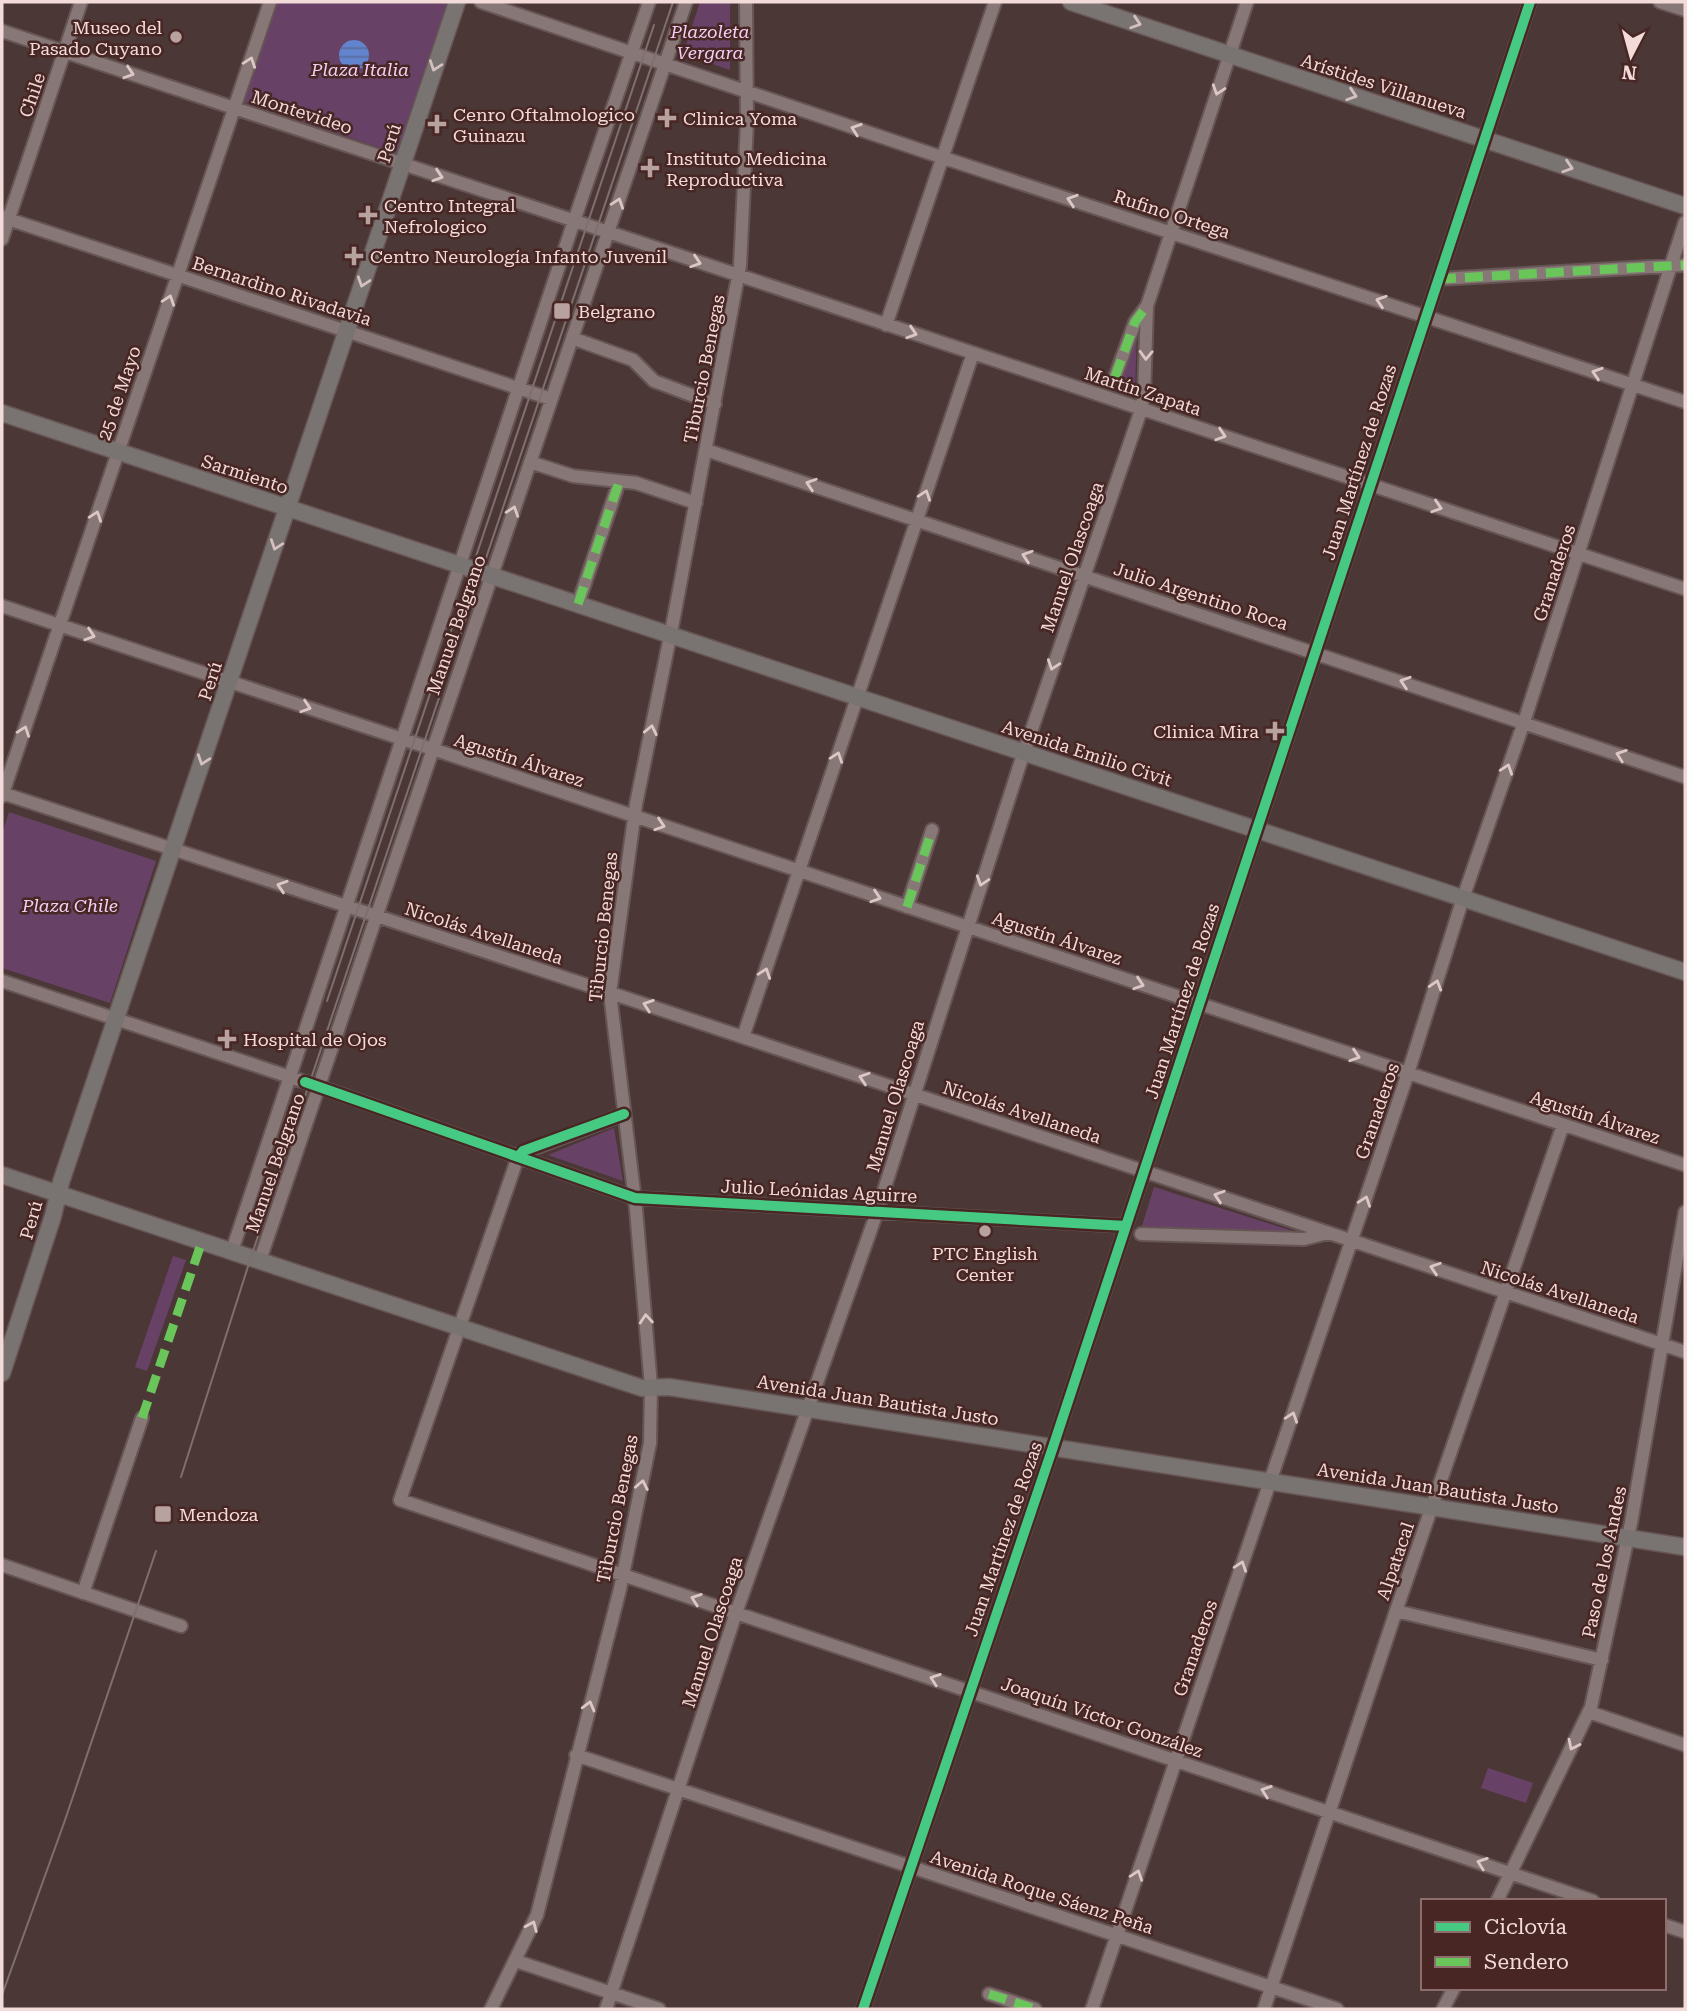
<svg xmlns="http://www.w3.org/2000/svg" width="1687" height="2011" font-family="'Roboto Serif',serif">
  <defs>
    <pattern id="water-rules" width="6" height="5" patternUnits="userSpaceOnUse" patternTransform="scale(1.75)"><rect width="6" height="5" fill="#6284cf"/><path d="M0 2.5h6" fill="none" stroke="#596d9d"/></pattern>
  </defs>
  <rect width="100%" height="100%" fill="#4b3836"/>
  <path fill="#684167" d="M278 2H454L402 155 244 102Z
    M700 2H730V70L683 54Z
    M1137 332 1135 392 1117 386Z
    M9 812 156 861 110 1003 2 968V834Z
    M614 1128 623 1181 548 1155Z
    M1154 1187 1299 1233 1142 1226Z
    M173 1256 186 1260 147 1371 135 1367Z
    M1488 1768 1533 1783 1526 1803 1481 1788Z"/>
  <path fill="url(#water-rules)" d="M339 55a15 15 0 1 1 30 0a15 15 0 1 1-30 0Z"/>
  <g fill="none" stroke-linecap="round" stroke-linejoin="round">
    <g stroke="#665554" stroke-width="16">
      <path id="minor" d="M481 2 944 158 1685 402
        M1660 2 1685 10
        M2 31 1685 589
        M2 217 551 399
        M2 239 81 2
        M1438 279 1685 265
        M886 325 995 2
        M572 338 633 360 654 381 715 404
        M1115 377 1135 322 1146 307
        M706 450 1685 777
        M530 462 573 476 636 483 696 503
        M578 604 619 482
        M2 606 1685 1165
        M2 793 602 990 1685 1352
        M2 796 270 2
        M907 907 932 830
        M2 981 320 1087 635 1198 1126 1226
        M743 1037 973 353
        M624 1114 519 1154 400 1500 1593 1901
        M1141 1234 1304 1239 1328 1233
        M232 1251 574 221 649 2
        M260 1260 686 2
        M2 1565 181 1626
        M83 1593 142 1418
        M1396 1611 1602 1660
        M1589 1712 1685 1745
        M576 1755 1337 2009
        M1497 1901 1591 1707 1631 1523 1685 1212
        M1664 1925 1685 1932
        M516 1961 659 2009
        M989 1994 1035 2009
        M491 2009 537 1915 620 1589 650 1443 651 1387 636 1209 610 993 636 804 673 622 740 266 747 123 746 2
        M606 2009 736 1613 877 1212 1019 767 1139 416 1144 396 1147 306 1247 2
        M863 2009 1053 1447 1530 2
        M1092 2009 1408 1073 1463 898 1524 722 1685 222
        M1264 2009 1396 1611 1563 1125
        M1443 2009 1454 1988"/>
    </g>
    <g stroke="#665554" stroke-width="19">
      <path id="major" d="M1071 2 1685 206
        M2 413 1685 972
        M2 1175 642 1388 669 1387 1685 1547
        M2 1373 53 1216 61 1182 457 2"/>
    </g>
    <use href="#minor" stroke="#877877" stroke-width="12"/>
    <use href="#major" stroke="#797372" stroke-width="16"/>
    <path stroke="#7f6f6d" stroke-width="2" d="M327 1001 654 25
      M181 1477 251 1257 673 2
      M2 1995 64 1823 156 1551"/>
    <path stroke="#6ac65a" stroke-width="9" stroke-dasharray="18 9" stroke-linecap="butt" d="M1438 279 1685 265
      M1115 377 1135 322 1147 306
      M578 604 619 482
      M907 907 932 830
      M142 1418 202 1241
      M989 1994 1035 2009"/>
    <g stroke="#482624" stroke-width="15">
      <path id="cycleway" d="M305 1082 635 1198 1126 1226
        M518 1157 523 1151 624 1114
        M863 2009 1053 1447 1530 2"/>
    </g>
    <use href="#cycleway" stroke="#46c982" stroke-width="10"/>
  </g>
  <defs><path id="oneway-chevron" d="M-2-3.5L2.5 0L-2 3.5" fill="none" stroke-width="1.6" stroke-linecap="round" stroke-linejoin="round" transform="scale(1.75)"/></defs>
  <g stroke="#d4c1bf">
    <use href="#oneway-chevron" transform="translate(1136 23) rotate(18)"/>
    <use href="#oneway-chevron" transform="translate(435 66) rotate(109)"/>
    <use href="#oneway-chevron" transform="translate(1352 95) rotate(18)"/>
    <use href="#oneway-chevron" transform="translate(1568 167) rotate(18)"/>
    <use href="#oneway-chevron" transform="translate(363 282) rotate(108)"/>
    <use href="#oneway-chevron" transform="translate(276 545) rotate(109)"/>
    <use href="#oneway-chevron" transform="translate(203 760) rotate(109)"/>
  </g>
  <g stroke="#ddc7c5">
    <use href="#oneway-chevron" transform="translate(250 62) rotate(-71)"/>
    <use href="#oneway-chevron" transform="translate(129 73) rotate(18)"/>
    <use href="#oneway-chevron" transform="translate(1218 90) rotate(108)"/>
    <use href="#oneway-chevron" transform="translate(856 129) rotate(-161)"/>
    <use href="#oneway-chevron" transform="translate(438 176) rotate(18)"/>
    <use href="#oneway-chevron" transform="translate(1072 200) rotate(-162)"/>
    <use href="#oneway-chevron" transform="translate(618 203) rotate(-71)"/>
    <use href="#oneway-chevron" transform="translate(696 262) rotate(18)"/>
    <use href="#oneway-chevron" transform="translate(169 300) rotate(-71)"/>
    <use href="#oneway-chevron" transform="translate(1381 301) rotate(-162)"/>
    <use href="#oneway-chevron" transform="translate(912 333) rotate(18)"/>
    <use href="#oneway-chevron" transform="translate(1146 355) rotate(92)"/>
    <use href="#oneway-chevron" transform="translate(1597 373) rotate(-162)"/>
    <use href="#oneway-chevron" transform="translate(1221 435) rotate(18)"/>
    <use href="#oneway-chevron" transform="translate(811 484) rotate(-162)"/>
    <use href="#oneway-chevron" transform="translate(925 495) rotate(-71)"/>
    <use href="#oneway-chevron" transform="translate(1437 507) rotate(18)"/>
    <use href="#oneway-chevron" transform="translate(513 511) rotate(-71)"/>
    <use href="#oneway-chevron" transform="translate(96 516) rotate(-71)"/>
    <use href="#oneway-chevron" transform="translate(1027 556) rotate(-162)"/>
    <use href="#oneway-chevron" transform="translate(90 635) rotate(18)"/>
    <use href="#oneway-chevron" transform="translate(1053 665) rotate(109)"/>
    <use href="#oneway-chevron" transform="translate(1405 682) rotate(-162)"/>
    <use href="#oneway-chevron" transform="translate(306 707) rotate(18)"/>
    <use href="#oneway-chevron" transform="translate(651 730) rotate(-78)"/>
    <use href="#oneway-chevron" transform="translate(24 731) rotate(-71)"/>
    <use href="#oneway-chevron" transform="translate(1621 755) rotate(-161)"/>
    <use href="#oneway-chevron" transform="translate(837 757) rotate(-71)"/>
    <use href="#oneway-chevron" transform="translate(1507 769) rotate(-71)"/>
    <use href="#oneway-chevron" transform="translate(660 825) rotate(18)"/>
    <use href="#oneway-chevron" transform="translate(982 881) rotate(108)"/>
    <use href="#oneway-chevron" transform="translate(282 886) rotate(-162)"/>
    <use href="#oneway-chevron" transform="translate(876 897) rotate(18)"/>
    <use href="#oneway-chevron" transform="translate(765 973) rotate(-71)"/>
    <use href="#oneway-chevron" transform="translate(1139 984) rotate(18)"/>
    <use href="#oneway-chevron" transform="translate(1436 985) rotate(-73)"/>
    <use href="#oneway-chevron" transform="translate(648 1005) rotate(-161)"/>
    <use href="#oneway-chevron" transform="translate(1355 1056) rotate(18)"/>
    <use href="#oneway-chevron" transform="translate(864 1078) rotate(-162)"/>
    <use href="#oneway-chevron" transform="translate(1219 1196) rotate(-162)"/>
    <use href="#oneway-chevron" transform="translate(1365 1201) rotate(-71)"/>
    <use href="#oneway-chevron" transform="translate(1435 1268) rotate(-162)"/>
    <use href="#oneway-chevron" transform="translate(646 1319) rotate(-95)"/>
    <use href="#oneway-chevron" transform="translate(1292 1417) rotate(-71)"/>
    <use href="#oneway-chevron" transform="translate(642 1485) rotate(-79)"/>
    <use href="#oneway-chevron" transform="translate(1241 1566) rotate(-71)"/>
    <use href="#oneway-chevron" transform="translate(696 1599) rotate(-161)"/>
    <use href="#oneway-chevron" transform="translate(935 1679) rotate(-161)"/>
    <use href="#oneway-chevron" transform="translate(589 1706) rotate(-75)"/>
    <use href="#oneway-chevron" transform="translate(1573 1745) rotate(116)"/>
    <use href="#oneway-chevron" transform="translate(1266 1791) rotate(-161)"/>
    <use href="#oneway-chevron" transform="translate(1482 1863) rotate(-161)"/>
    <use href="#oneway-chevron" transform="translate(1137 1875) rotate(-71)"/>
    <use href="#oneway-chevron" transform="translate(532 1926) rotate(-67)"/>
  </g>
  <g fill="#b8a2a0" stroke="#482624" stroke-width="2.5">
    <circle cx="176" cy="37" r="7"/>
    <path d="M663.5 107.5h7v7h7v7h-7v7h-7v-7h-7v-7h7z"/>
    <path d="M433.5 113.5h7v7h7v7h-7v7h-7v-7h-7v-7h7z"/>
    <path d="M646.5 157.5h7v7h7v7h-7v7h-7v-7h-7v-7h7z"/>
    <path d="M364.5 204.5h7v7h7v7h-7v7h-7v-7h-7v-7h7z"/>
    <path d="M350.5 245.5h7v7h7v7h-7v7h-7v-7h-7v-7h7z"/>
    <rect x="553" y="302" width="18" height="18" rx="3.5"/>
    <path d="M1271.5 720.5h7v7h7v7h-7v7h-7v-7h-7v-7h7z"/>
    <path d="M223.5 1028.5h7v7h7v7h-7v7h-7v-7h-7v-7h7z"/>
    <circle cx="985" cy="1231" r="7"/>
    <rect x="154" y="1505" width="18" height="18" rx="3.5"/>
  </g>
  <g text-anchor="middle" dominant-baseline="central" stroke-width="5" stroke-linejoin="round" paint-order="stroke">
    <g font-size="18" fill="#f2dbd9" stroke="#482624" text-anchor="start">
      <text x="162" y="27" text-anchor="end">Museo del<tspan x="162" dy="21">Pasado Cuyano</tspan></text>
      <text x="453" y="114">Cenro Oftalmologico<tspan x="453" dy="21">Guinazu</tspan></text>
      <text x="683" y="118">Clinica Yoma</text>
      <text x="666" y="158">Instituto Medicina<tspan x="666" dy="21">Reproductiva</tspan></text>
      <text x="384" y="205">Centro Integral<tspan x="384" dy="21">Nefrologico</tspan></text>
      <text x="370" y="256">Centro Neurología Infanto Juvenil</text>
      <text x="578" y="311">Belgrano</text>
      <text x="1259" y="731" text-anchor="end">Clinica Mira</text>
      <text x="243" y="1039">Hospital de Ojos</text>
      <text x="985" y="1253" text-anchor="middle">PTC English<tspan x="985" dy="21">Center</tspan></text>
      <text x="179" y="1514">Mendoza</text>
    </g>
    <g font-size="18" font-style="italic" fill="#f3cff6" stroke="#482624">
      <text x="710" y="31">Plazoleta<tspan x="710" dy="21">Vergara</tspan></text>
      <text x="360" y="69">Plaza Italia</text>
      <text x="70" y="905">Plaza Chile</text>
    </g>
    <g font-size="18" fill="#f2dbd9" stroke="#482624">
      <text transform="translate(1384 86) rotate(18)">Arístides Villanueva</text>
      <text transform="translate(32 95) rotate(-71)">Chile</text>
      <text transform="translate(302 112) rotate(18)">Montevideo</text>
      <text transform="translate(389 143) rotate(-72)">Perú</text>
      <text transform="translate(1172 214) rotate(18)">Rufino Ortega</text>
      <text transform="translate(282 291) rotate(18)">Bernardino Rivadavia</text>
      <text transform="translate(704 369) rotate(-79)">Tiburcio Benegas</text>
      <text transform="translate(1143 391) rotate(18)">Martín Zapata</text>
      <text transform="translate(119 393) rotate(-71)">25 de Mayo</text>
      <text transform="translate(1359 462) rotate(-72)">Juan Martínez de Rozas</text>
      <text transform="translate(245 474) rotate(18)">Sarmiento</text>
      <text transform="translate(1072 557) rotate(-71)">Manuel Olascoaga</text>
      <text transform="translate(1554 573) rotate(-72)">Granaderos</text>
      <text transform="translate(1201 596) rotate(18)">Julio Argentino Roca</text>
      <text transform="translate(456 625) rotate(-71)">Manuel Belgrano</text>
      <text transform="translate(210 681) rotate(-72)">Perú</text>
      <text transform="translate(1087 753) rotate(18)">Avenida Emilio Civit</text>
      <text transform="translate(519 760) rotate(18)">Agustín Álvarez</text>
      <text transform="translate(603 927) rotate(-84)">Tiburcio Benegas</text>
      <text transform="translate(484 933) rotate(18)">Nicolás Avellaneda</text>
      <text transform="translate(1057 938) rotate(18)">Agustín Álvarez</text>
      <text transform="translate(1182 1001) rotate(-72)">Juan Martínez de Rozas</text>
      <text transform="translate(895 1096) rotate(-73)">Manuel Olascoaga</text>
      <text transform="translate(1377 1111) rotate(-71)">Granaderos</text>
      <text transform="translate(1022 1112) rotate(18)">Nicolás Avellaneda</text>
      <text transform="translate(1595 1117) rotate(18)">Agustín Álvarez</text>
      <text transform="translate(275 1163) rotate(-71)">Manuel Belgrano</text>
      <text transform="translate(819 1191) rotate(3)">Julio Leónidas Aguirre</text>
      <text transform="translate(31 1220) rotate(-74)">Perú</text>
      <text transform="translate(1560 1292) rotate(18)">Nicolás Avellaneda</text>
      <text transform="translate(878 1400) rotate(9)">Avenida Juan Bautista Justo</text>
      <text transform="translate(1438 1488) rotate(9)">Avenida Juan Bautista Justo</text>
      <text transform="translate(617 1509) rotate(-79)">Tiburcio Benegas</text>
      <text transform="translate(1003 1539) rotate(-71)">Juan Martínez de Rozas</text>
      <text transform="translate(1395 1561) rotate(-71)">Alpatacal</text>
      <text transform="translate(1604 1562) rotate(-78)">Paso de los Andes</text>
      <text transform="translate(712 1632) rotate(-72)">Manuel Olascoaga</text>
      <text transform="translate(1195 1648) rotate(-71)">Granaderos</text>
      <text transform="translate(1102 1717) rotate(19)">Joaquín Víctor González</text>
      <text transform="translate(1042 1892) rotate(18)">Avenida Roque Sáenz Peña</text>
    </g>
  </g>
  <rect width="1687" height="2011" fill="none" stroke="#f2dbd9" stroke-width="7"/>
  <rect x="1421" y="1899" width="245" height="91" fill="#482624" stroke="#8c6e6c" stroke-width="2"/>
  <rect x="1435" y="1922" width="35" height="10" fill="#46c982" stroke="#8c6e6c" stroke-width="2"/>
  <text x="1484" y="1934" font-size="21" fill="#f2dbd9">Ciclovía</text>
  <rect x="1435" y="1957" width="35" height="10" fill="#6ac65a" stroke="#8c6e6c" stroke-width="2"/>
  <text x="1484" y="1969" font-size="21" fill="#f2dbd9">Sendero</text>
  <g transform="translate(1631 56) rotate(186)" stroke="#482624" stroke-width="5" paint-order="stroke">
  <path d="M0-5L12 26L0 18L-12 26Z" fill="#f2dbd9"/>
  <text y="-10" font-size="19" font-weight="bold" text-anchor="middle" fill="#f2dbd9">N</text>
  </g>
</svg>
